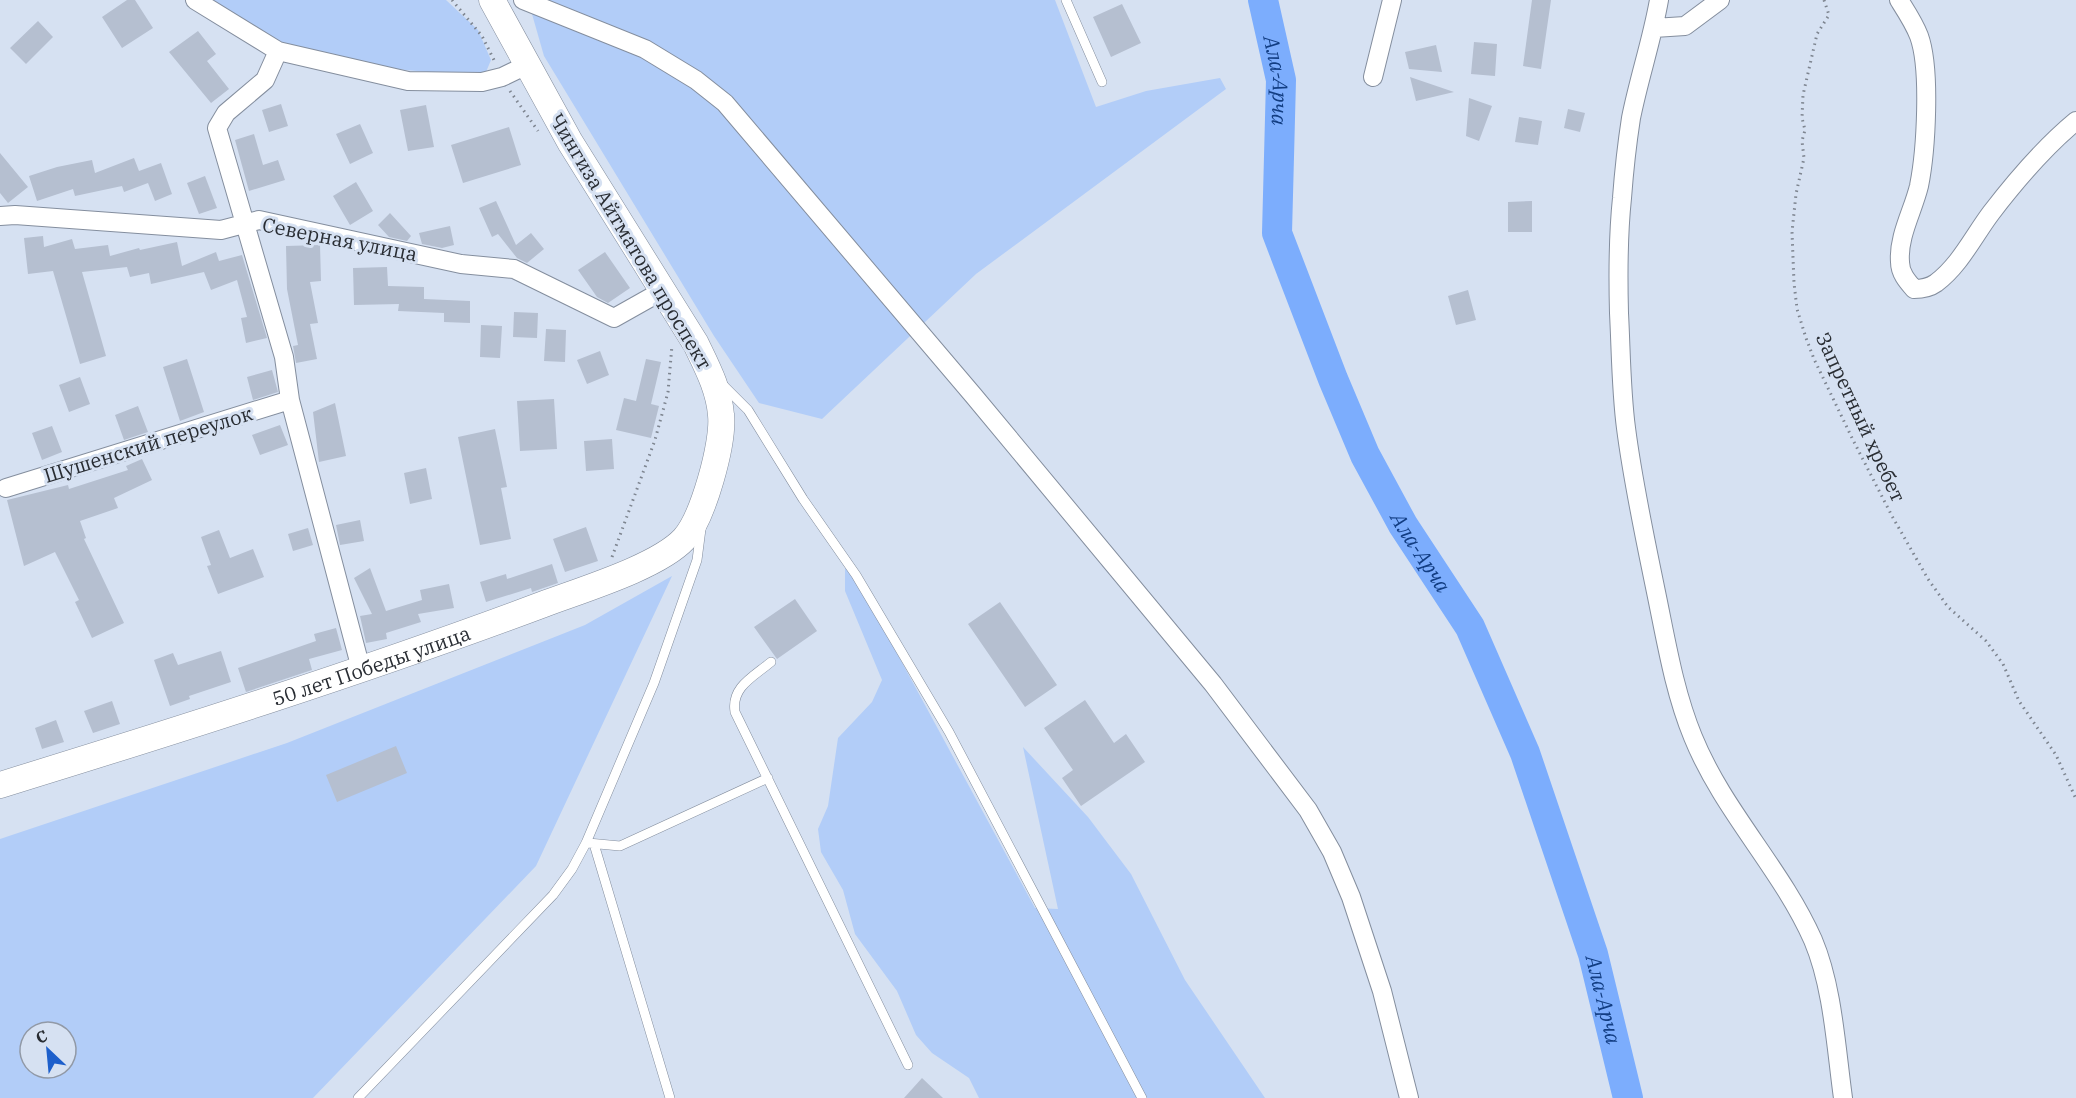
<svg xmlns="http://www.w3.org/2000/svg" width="2076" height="1098" font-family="'IBM Plex Serif',serif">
  <rect width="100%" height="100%" fill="#d6e1f2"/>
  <path fill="#b2cdf8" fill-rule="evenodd" d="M211 0H446L478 30 491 60 486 72 462 75 372 67 284 45Z
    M528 0H1055L1096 107 1146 91 1220 78 1226 89 976 274 822 419 759 403 714 336 544 56Z
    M845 568 860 585 1035 908 1058 909 1023 747 1088 817 1131 874 1185 980 1265 1098H979L969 1078 932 1053 916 1035 897 991 855 934 843 890 821 852 818 829 828 806 838 738 872 702 882 680 845 591Z
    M672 576 536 866 313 1098H0V839L287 743 585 625ZM30 1032H66V1068H30Z"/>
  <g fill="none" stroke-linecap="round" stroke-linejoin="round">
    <path stroke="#7cadfd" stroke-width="30" id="s1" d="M1263 0 1281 80 1277 233 1333 379 1365 455 1403 525 1470 627 1525 753 1593 954 1628 1098"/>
  </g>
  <path fill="#b5bfd0" d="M127 0H135L153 28 122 48 102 17Z
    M1532 0H1551L1541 69 1523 66Z
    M1122 4 1141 43 1111 57 1093 17Z
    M38 21 53 37 26 64 10 48Z
    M198 31 216 54 207 61 229 89 211 103 169 52Z
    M1474 42 1497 44 1495 76 1471 74Z
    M1436 45 1442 72 1409 69 1405 52Z
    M1410 77 1454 92 1416 101Z
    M1469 98 1492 106 1479 141 1466 136Z
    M281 104 288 126 269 132 262 110Z
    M426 105 434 147 408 151 400 110Z
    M1568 109 1585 113 1580 132 1564 128Z
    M1519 117 1542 121 1538 145 1515 142Z
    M360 124 373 153 350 164 336 134Z
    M509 127 521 165 463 183 451 145Z
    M254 134 263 165 278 160 285 180 249 191 235 140Z
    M0 153 28 187 8 203 0 193Z
    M134 158 139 171 161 163 172 194 155 201 148 183 124 192 122 186 75 196 73 189 37 201 29 176 57 167 92 160 95 173Z
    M205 176 217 208 199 214 187 183Z
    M356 182 373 211 350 225 333 196Z
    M496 201 516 245 531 233 544 249 527 263 517 258 498 234 492 237 479 208Z
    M1532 201V232H1508V202Z
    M390 213 411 236 407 241 389 237 378 225Z
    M450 226 454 245 442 248 422 244 419 233Z
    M43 236 44 247 72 239 75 249 108 245 110 256 139 248 140 250 177 242 182 266 216 252 219 261 242 255 267 338 246 343 241 318 247 317 237 280 211 290 204 272 151 284 149 273 130 277 127 267 82 272 106 356 80 364 53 271 28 274 24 238Z
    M320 245 321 281 310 282 318 323 310 324 317 359 296 363 293 346 298 345 287 289 286 246Z
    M605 252 630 288 608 303 597 297 578 270Z
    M387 267 388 286 424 287V299L470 301V323L444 322V313L398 311 399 304 354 305 353 268Z
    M1468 290 1476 320 1456 325 1448 296Z
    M514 312 538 313 537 338 513 337Z
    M481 325 502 326 500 358 480 357Z
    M546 329 566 330 565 362 544 361Z
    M600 351 609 375 587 384 577 360Z
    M187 359 204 412 180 421 163 367Z
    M646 359 661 362 651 404 659 406 651 438 616 430 624 398 636 401Z
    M272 370 278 392 253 400 247 377Z
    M80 377 90 404 69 412 59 385Z
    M554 399 557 449 520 451 517 401Z
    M335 403 346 456 319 462 313 412Z
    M138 406 148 432 124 440 115 415Z
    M280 425 288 445 260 455 252 435Z
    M52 426 62 452 42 460 32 433Z
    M495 429 507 487 501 488 511 539 480 545 458 437Z
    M612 439 614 469 586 471 584 441Z
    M142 459 152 480 114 498 118 508 80 521 86 538 84 539 124 623 92 638 75 602 79 600 55 552 24 566 7 500 68 485 69 489 128 470 126 466Z
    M426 468 432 499 410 504 404 473Z
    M360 520 364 541 340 545 336 525Z
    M586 527 598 561 565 572 553 539Z
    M308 528 313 545 293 551 288 534Z
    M219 530 230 558 253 549 264 577 218 594 207 566 211 565 201 537Z
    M552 564 558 583 532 592 531 588 486 602 480 582 506 574 507 579Z
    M370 568 386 611 422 600 420 590 449 584 454 608 418 614 421 622 386 633 387 639 366 643 360 616 372 614 354 578Z
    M795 599 817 631 777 659 754 627Z
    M1000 602 1057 685 1025 707 968 624Z
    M336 628 342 650 309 659 312 670 246 692 238 668 316 641 314 634Z
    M221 651 231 682 189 696 190 699 170 706 154 660 173 653 178 665Z
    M1085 700 1114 743 1126 734 1145 762 1081 806 1062 778 1073 770 1044 728Z
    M112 701 120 724 93 733 84 711Z
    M56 720 64 742 42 749 35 728Z
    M396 746 407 773 337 802 326 775Z
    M922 1078 943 1098H904Z"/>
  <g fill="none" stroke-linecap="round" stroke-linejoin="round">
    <g stroke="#848e9e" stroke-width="10">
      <path id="service" d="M1066 0 1102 82
        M723 385 748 410 803 499 856 575 949 732 1142 1098
        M771 662C753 677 731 687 735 712L908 1065
        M588 843 620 846 768 778
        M594 844 670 1098
        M358 1098 553 895 572 869 586 843 654 683 697 560 701 529"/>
    </g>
    <g stroke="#848e9e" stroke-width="20">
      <path id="minor" d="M195 0 278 51 408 81 482 82 502 77 527 65
        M523 0 645 49 696 80 725 103 973 395 1213 684 1308 810 1332 852 1351 897 1382 991 1409 1098
        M1659 0C1652 40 1639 78 1631 118 1627 144 1624 171 1622 198 1618 236 1618 275 1619 313 1621 351 1621 390 1626 428 1633 483 1645 538 1656 592 1666 640 1674 691 1693 737 1723 811 1781 868 1813 940 1833 987 1836 1048 1843 1098
        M1899 0C1906 11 1914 23 1919 36 1931 69 1926 151 1919 186 1913 211 1898 236 1900 262 1900 273 1907 281 1914 289 1923 289 1929 288 1936 283 1960 265 1973 237 1991 213 2014 183 2047 145 2076 121
        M1654 28 1685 26 1720 0
        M278 51 265 80 226 113 217 128 284 357 290 400 361 669
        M1373 77 1392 0
        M0 216 15 215 221 230 259 220 461 264 514 269 614 318 662 291
        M6 488 290 400"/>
    </g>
    <g stroke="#848e9e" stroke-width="27">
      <g id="secondary">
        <path id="s2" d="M0 785C182 729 365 671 544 604 581 590 658 567 684 539 703 518 724 443 721 415 719 389 707 367 696 344L570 142 492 0"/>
      </g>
    </g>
    <path stroke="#7d848f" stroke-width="3" stroke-dasharray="1.5 4.5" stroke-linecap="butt" d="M452 0 482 36 495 62
      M1824 0 1829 15 1817 34 1803 95 1802 118 1805 130 1802 141 1804 158 1796 194 1792 232 1794 283 1797 309 1806 338 1814 359 1853 440 1892 516 1928 579 1948 607 1986 641 2003 664 2019 701 2056 755 2076 799
      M510 91 538 131
      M612 557 655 440 668 392 672 345"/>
    <use href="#service" stroke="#fff" stroke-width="9"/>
    <use href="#minor" stroke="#fff" stroke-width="18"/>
    <use href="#secondary" stroke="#fff" stroke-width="26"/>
  </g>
  <g text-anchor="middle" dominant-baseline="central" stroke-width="6" stroke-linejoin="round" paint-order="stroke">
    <g font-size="20" fill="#292d33" stroke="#d6e1f2">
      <text transform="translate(340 239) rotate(11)">Северная улица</text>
      <text transform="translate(631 241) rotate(59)">Чингиза Айтматова проспект</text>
      <text transform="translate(1861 417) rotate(65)">Запретный хребет</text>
      <text transform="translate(148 444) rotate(-17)">Шушенский переулок</text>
      <text stroke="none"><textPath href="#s2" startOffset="390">50 лет Победы улица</textPath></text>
    </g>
    <g font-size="21" font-style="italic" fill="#123d82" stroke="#d6e1f2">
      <text stroke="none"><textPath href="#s1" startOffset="82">Ала-Арча</textPath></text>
      <text stroke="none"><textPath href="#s1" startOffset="586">Ала-Арча</textPath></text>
      <text stroke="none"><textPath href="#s1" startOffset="1072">Ала-Арча</textPath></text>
    </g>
  </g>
  <g transform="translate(48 1050) rotate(334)"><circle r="28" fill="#d6e1f2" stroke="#9199a6" stroke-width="1.5"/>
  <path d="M0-4.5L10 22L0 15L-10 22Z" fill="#1d5fcb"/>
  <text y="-9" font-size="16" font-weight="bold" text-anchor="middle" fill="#292d33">С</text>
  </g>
</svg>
